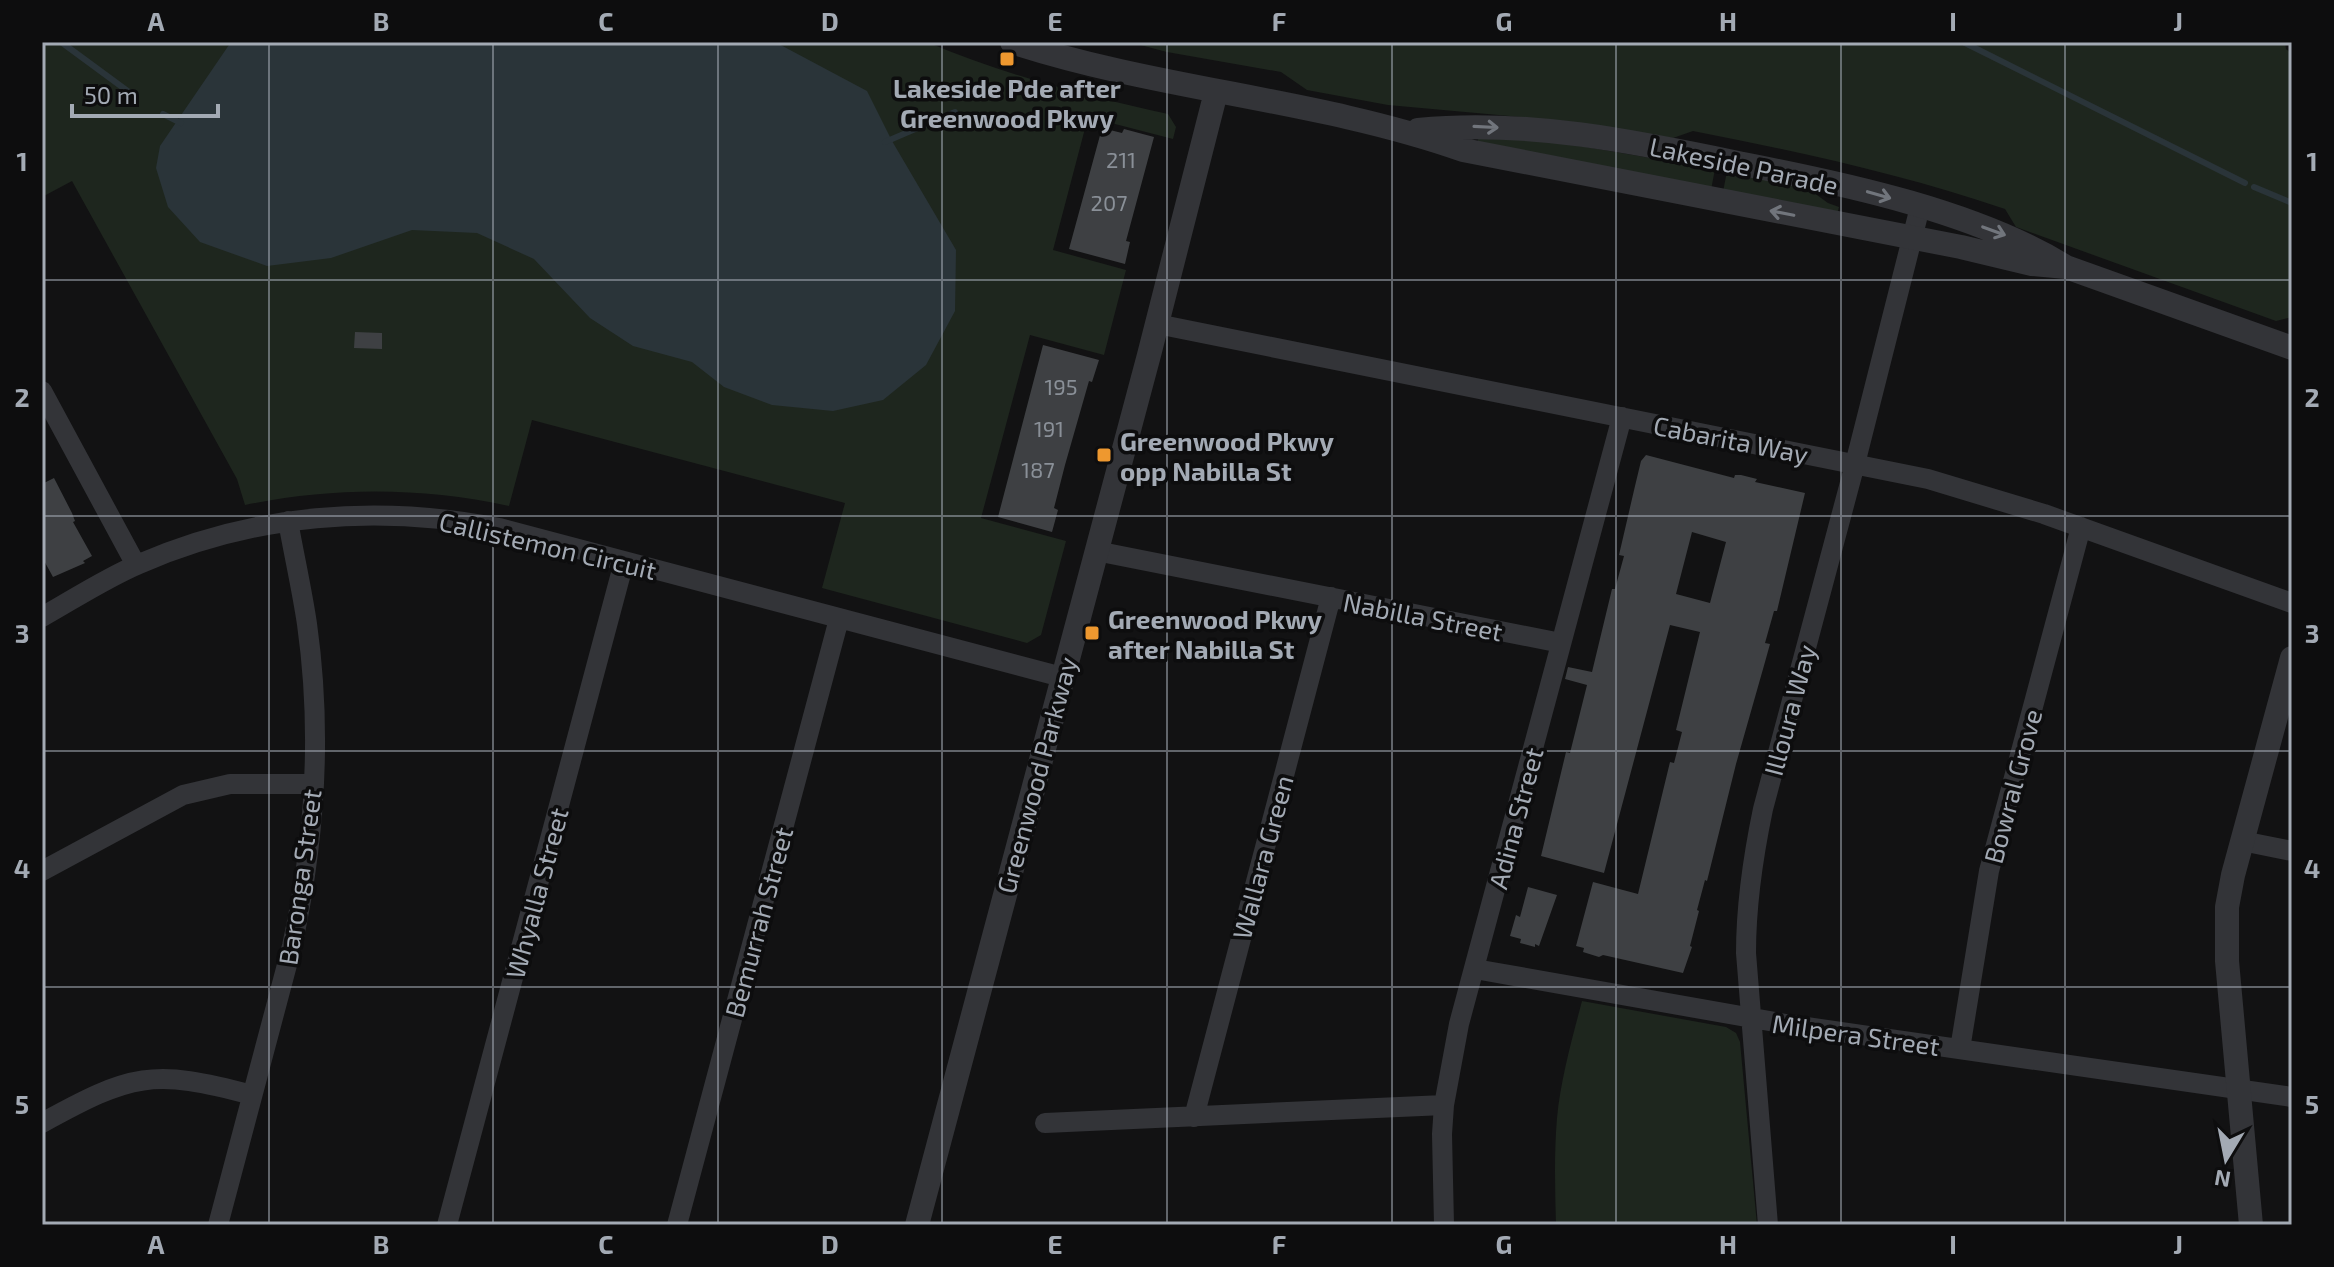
<svg xmlns="http://www.w3.org/2000/svg" width="2334" height="1267" font-family="'Exo 2',sans-serif">
  <rect width="100%" height="100%" fill="#121213"/>
  <path fill="#1e261e" d="M42 42H927C1005 75 1086 96 1168 114L1176 127 1173 139 1088 117 1053 250 1126 270 1104 355 1030 335 981 518 1066 541 1041 635 1027 643 822 588 845 503 532 420 509 506C420 487 334 487 245 505L237 479 72 181 42 197Z
    M1129 42H2285L2286 49 2292 54V317L2276 321 2016 227 2005 209C1902 174 1800 152 1693 131L1673 138 1563 121 1388 105 1307 90 1281 72 1167 52Z
    M1479 137 1557 142 1715 169 1711 190 1477 143Z
    M1727 171 1810 190 1828 203 1839 207 1837 215 1723 192Z
    M1582 1001 1726 1027 1736 1033 1740 1042 1757 1225H1556C1555 1189 1554 1154 1557 1118 1561 1078 1572 1039 1582 1001Z"/>
  <path fill="#2a3439" d="M231 42H775L867 91 892 141 956 250 955 311 926 365 883 400 833 411 772 405 724 387 692 362 633 346 590 318 534 259 477 233 412 230 331 258 267 266 200 242 168 207 156 168 160 146Z"/>
  <g fill="none" stroke-linecap="round" stroke-linejoin="round">
    <path stroke="#2a3439" stroke-width="6" d="M61 42 133 95
      M1963 42 2245 183
      M163 114 181 123
      M885 142 955 112
      M2254 187 2292 203"/>
  </g>
  <path fill="#3e4043" fill-rule="evenodd" d="M1102 128 1122 133 1124 129 1154 137 1126 241 1130 242 1125 264 1069 249Z
    M355 332 382 333V349L354 348Z
    M1043 345 1099 360 1092 382 1089 381 1065 465 1054 508 1058 510 1052 532 998 517Z
    M1646 455 1734 478 1735 475H1741L1757 479 1755 482 1805 493 1777 611H1774L1765 643 1770 644 1765 662 1736 764 1707 881 1705 880 1697 910 1699 911 1690 946 1692 947 1683 973 1603 955 1599 957 1583 952 1584 948 1576 946 1593 882 1638 894 1670 762 1674 763 1682 732 1676 730 1700 632 1670 625 1604 873 1541 856 1566 752 1570 753 1587 685 1565 679 1568 667 1592 672 1612 589H1615L1624 556 1619 555 1635 486 1641 461ZM1692 532 1726 542 1710 603 1676 594Z
    M54 478 72 513 75 521 73 522 92 556 83 561 85 563 53 577 42 557V484Z
    M1528 887 1557 895 1539 946 1535 944V947L1520 943 1521 939 1510 936 1516 915 1520 917Z"/>
  <g fill="none" stroke-linecap="round" stroke-linejoin="round">
    <path stroke="#333438" stroke-width="20" d="M1157 324 1928 479 2044 514 2292 603
      M42 391 136 565
      M1096 551 1561 643
      M42 617C74 599 106 578 139 564 254 514 377 504 499 528L1062 677
      M2242 841 2292 851
      M42 871 183 795 230 784H314
      M1475 969 1786 1024 2292 1097
      M1960 1049 1989 871 2081 527
      M1194 1117 1331 597
      M42 1123C131 1074 152 1068 252 1095
      M1045 1123 1444 1105
      M218 1225 292 946C315 841 322 731 307 624 302 590 294 555 288 521
      M447 1225 624 562
      M677 1225 839 619
      M1444 1225 1442 1134 1444 1105 1459 1024 1622 417
      M1768 1225 1746 953C1746 904 1753 857 1763 809L1855 464 1920 207"/>
    <path stroke="#333438" stroke-width="24" d="M1012 42C1159 90 1318 99 1463 150L1961 247 2032 264 2066 267
      M1418 130C1527 119 1637 142 1743 164 1846 184 1977 212 2066 267L2292 348
      M917 1225 1149 355 1216 92
      M2251 1225 2227 961V907L2233 875 2292 658"/>
  </g>
  <defs><path id="oneway-shaft" d="M-6 0H5M1.5-3L5.5 0L1.5 3" fill="none" stroke-width="1.6" stroke-linecap="round" stroke-linejoin="round" transform="scale(2)"/></defs>
  <g stroke="#71757c">
    <use href="#oneway-shaft" transform="translate(1486 127) rotate(3)"/>
    <use href="#oneway-shaft" transform="translate(1879 195) rotate(16)"/>
    <use href="#oneway-shaft" transform="translate(1782 213) rotate(-169)"/>
    <use href="#oneway-shaft" transform="translate(1994 231) rotate(20)"/>
  </g>
  <path fill="none" stroke="#a3aab4" stroke-width="2" stroke-opacity="0.55" d="M269 42V1225M493 42V1225M718 42V1225M942 42V1225M1167 42V1225M1392 42V1225M1616 42V1225M1841 42V1225M2065 42V1225M42 280H2292M42 516H2292M42 751H2292M42 987H2292"/>
  <g fill="#ee982f" stroke="#0d0d0e" stroke-width="3">
    <rect x="999" y="51" width="16" height="16" rx="4"/>
    <rect x="1096" y="447" width="16" height="16" rx="4"/>
    <rect x="1084" y="625" width="16" height="16" rx="4"/>
  </g>
  <g text-anchor="middle" dominant-baseline="central" stroke-width="7" stroke-linejoin="round" paint-order="stroke">
    <g font-size="22" fill="#8a9098">
      <text x="1121" y="159">211</text>
      <text x="1109" y="202">207</text>
      <text x="1061" y="386">195</text>
      <text x="1049" y="428">191</text>
      <text x="1038" y="469">187</text>
    </g>
    <g font-size="26" font-weight="bold" fill="#a3aab4" stroke="#0d0d0e" text-anchor="start">
      <text x="1007" y="87" text-anchor="middle">Lakeside Pde after<tspan x="1007" dy="30">Greenwood Pkwy</tspan></text>
      <text x="1120" y="440">Greenwood Pkwy<tspan x="1120" dy="30">opp Nabilla St</tspan></text>
      <text x="1108" y="618">Greenwood Pkwy<tspan x="1108" dy="30">after Nabilla St</tspan></text>
    </g>
    <g font-size="26" fill="#a3aab4" stroke="#0d0d0e">
      <text transform="translate(1744 165) rotate(12)">Lakeside Parade</text>
      <text transform="translate(1731 439) rotate(11)">Cabarita Way</text>
      <text transform="translate(548 545) rotate(13)">Callistemon Circuit</text>
      <text transform="translate(1423 616) rotate(11)">Nabilla Street</text>
      <text transform="translate(1789 710) rotate(-75)">Illoura Way</text>
      <text transform="translate(1036 775) rotate(-75)">Greenwood Parkway</text>
      <text transform="translate(2012 786) rotate(-75)">Bowral Grove</text>
      <text transform="translate(1515 818) rotate(-75)">Adina Street</text>
      <text transform="translate(1262 857) rotate(-75)">Wallara Green</text>
      <text transform="translate(299 877) rotate(-82)">Baronga Street</text>
      <text transform="translate(536 893) rotate(-75)">Whyalla Street</text>
      <text transform="translate(758 922) rotate(-75)">Bemurrah Street</text>
      <text transform="translate(1856 1034) rotate(8)">Milpera Street</text>
    </g>
  </g>
  <rect width="2334" height="1267" fill="none" stroke="#0d0d0e" stroke-width="88"/>
  <g transform="translate(2226 1159) rotate(190)" stroke="#0d0d0e" stroke-width="6" paint-order="stroke">
  <path d="M0-6L14 30L0 20L-14 30Z" fill="#a3aab4"/>
  <text y="-12" font-size="22" font-weight="bold" text-anchor="middle" fill="#a3aab4">N</text>
  </g>
  <path d="M72 104v12h146v-12" fill="none" stroke="#a3aab4" stroke-width="4"/>
  <text x="84" y="104" font-size="24" fill="#a3aab4" stroke="#0d0d0e" stroke-width="6" paint-order="stroke">50 m</text>
  <rect x="44" y="44" width="2246" height="1179" fill="none" stroke="#a3aab4" stroke-width="3"/>
  <g font-size="26" text-anchor="middle" font-weight="bold" fill="#a3aab4">
    <text x="156" y="31">A</text>
    <text x="381" y="31">B</text>
    <text x="606" y="31">C</text>
    <text x="830" y="31">D</text>
    <text x="1055" y="31">E</text>
    <text x="1279" y="31">F</text>
    <text x="1504" y="31">G</text>
    <text x="1728" y="31">H</text>
    <text x="1953" y="31">I</text>
    <text x="2178" y="31">J</text>
    <text x="22" y="171">1</text>
    <text x="2312" y="171">1</text>
    <text x="22" y="407">2</text>
    <text x="2312" y="407">2</text>
    <text x="22" y="643">3</text>
    <text x="2312" y="643">3</text>
    <text x="22" y="878">4</text>
    <text x="2312" y="878">4</text>
    <text x="22" y="1114">5</text>
    <text x="2312" y="1114">5</text>
    <text x="156" y="1254">A</text>
    <text x="381" y="1254">B</text>
    <text x="606" y="1254">C</text>
    <text x="830" y="1254">D</text>
    <text x="1055" y="1254">E</text>
    <text x="1279" y="1254">F</text>
    <text x="1504" y="1254">G</text>
    <text x="1728" y="1254">H</text>
    <text x="1953" y="1254">I</text>
    <text x="2178" y="1254">J</text>
  </g>
</svg>
